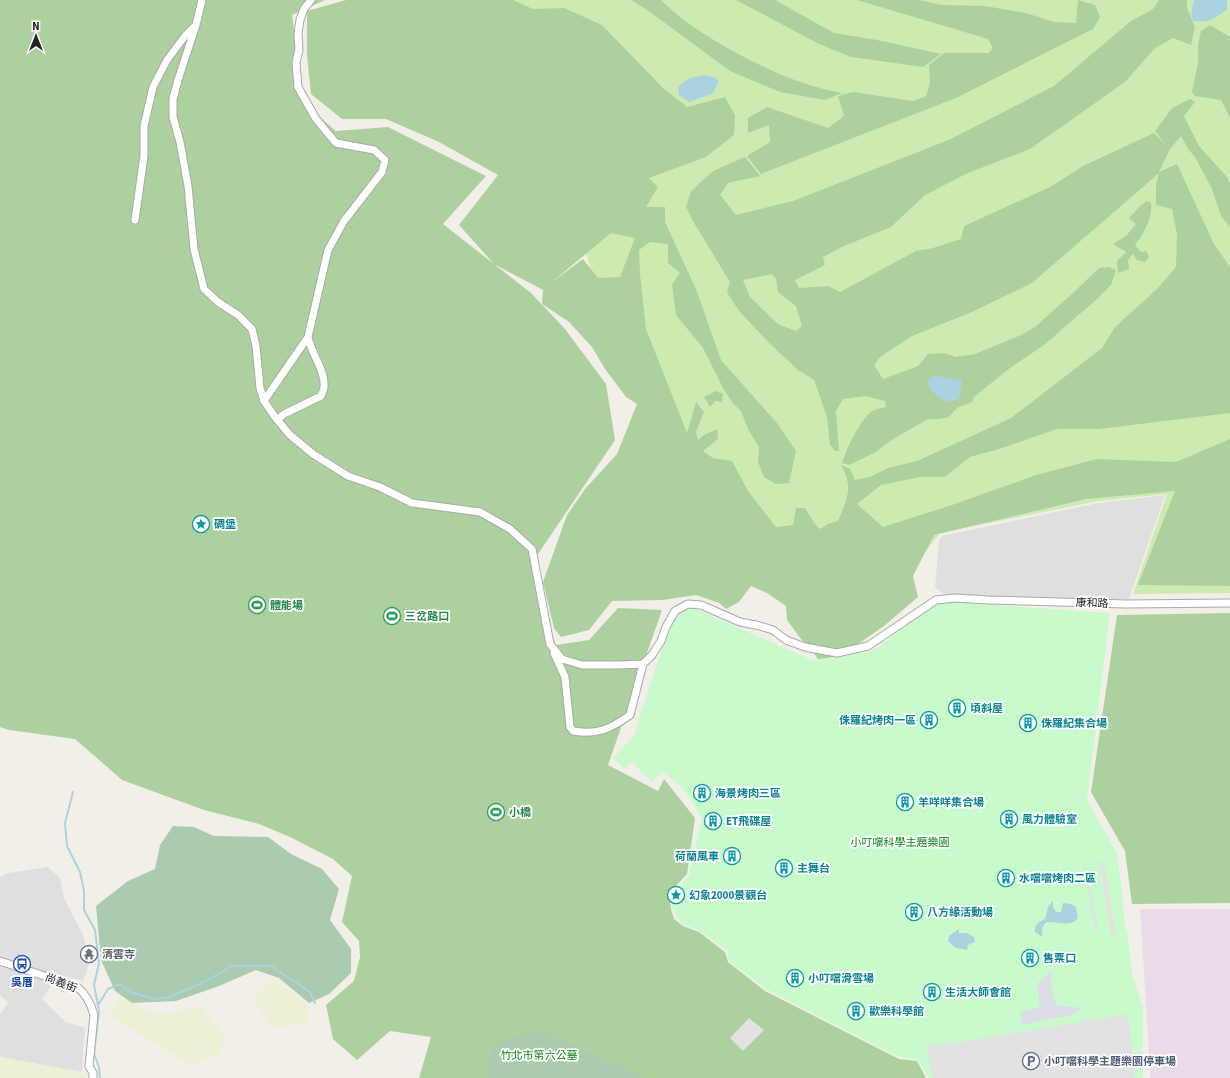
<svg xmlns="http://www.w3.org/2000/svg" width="1230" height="1078" font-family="'Source Sans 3','Noto Sans TC',sans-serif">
  <rect width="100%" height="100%" fill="#f2efe9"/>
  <path fill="#e0dfdf" d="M1165 495 1129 599 1089 600 946 596 935 587 939 540 942 536 1098 503Z
    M48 867 60 878 64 898 84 937 89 964 83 981 58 975 42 999 66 1022 85 1028 82 1072 0 1057V1014L8 1003 0 995V877L8 873Z"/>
  <path fill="#ebdbe8" d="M1140 909H1230V1078H1150L1148 1035Z"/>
  <path fill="#eef0d5" d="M273 979 308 1006V1022L271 1029 253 997Z
    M119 998 157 1015 201 1006 225 1037 219 1055 190 1065 110 1016Z
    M0 1057 83 1073 86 1078H0Z"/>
  <path fill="#cdebb0" d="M462 0H1230V593L1133 594 1167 494 1098 501 940 533 910 572 766 529 661 433 603 307 583 244Z"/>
  <path fill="#add19e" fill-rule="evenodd" d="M0 0H325L292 15 304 104 336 131 388 127 486 176 443 224 531 293 565 329 606 384 615 440 532 563 543 617 556 645 589 640 618 608 662 610 608 765 658 791 664 779 695 818 687 874 674 888 670 897 671 909 674 919 683 926 699 932 725 952 728 962 765 991 899 1059 917 1061 926 1078H419L431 1037 390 1031 357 1060 333 1039 326 1005 354 981 360 957 359 941 342 922 352 876 333 859 290 837 259 824 204 810 122 780 75 739 9 730 0 727Z
    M346 0H513L533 9 564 8 602 25 663 88 687 107 725 97 735 115 734 135 706 157 649 178 658 187 646 207H665V222L696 289 721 360 777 423 796 451 789 483 776 484 764 477 758 462 759 447 748 429 741 411 732 402 723 388 703 348 676 315 672 284 680 273 668 263V244L650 242 639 250 640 274 646 329 687 433 696 402 704 412 696 432 698 440 704 435 717 429 718 439 703 451 713 458 732 461 748 491 776 527 793 525 796 508H805L815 524 820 529 828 524 838 521C847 499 854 488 841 465L850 469 855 480 870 477 888 468 917 461 1011 418 1102 348 1115 327 1157 289 1176 267 1177 234 1172 209 1156 205V185L1159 173 1032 283 972 312 912 336 880 357 874 365 883 379 918 366 928 354 944 353 956 357 975 354 1021 335 1035 327 1073 293 1099 268 1109 267 1116 270 1111 285 1097 299 1044 345 1010 368 974 397 972 402 957 408 949 417 940 419H928L893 439 876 452 849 465 842 463C846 450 860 420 871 412 875 409 882 408 886 407L885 401 866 396 843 399 836 411 839 451H835L830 445 827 417 814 380 798 370 770 344 739 311 728 294 727 291 730 282 694 223 686 207 691 191 713 171 745 157 760 176 728 183 720 195 736 215 793 201 951 139 1054 86 1131 21 1153 9 1159 0H1187V8L1195 27 1191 45 1173 38 1155 48 1125 82 1030 149 968 173 925 195 891 227 844 246 823 257 825 265 795 280 799 288 828 286 840 292 916 251 933 248 961 239 964 226 1050 187 1083 166 1154 133 1166 145 1155 131 1172 108 1190 99 1195 102 1184 116 1199 146 1226 176 1230 183V227L1221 216 1212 189 1195 157 1188 149 1181 136 1170 149 1159 172 1177 164 1214 244 1230 267V413L1099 429H1057L999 449 970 457 945 477H920L881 485 857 504 883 527 952 505 1036 475 1097 459 1176 462 1230 439V586L1138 585 1175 491 1086 499 934 535 913 576 918 597 884 626 851 649 820 662 811 649 801 639 787 620 786 606 767 593 751 586 739 602 726 609 719 603 696 595 663 600 612 601 589 630 561 637 554 628 543 582 567 515 585 489 617 454 637 404 626 397 605 369 592 347 569 322 542 304 543 290 494 264 459 225 498 175 439 142 386 119H342L311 94 307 55V11ZM611 233 635 238 620 277 598 278 583 259 552 282ZM772 274 776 279 778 292 796 306 802 326 796 331 778 324 750 297 743 280Z
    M631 0H661C670 8 679 17 689 24 732 53 790 84 842 93L825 100 780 92 730 71 650 12Z
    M736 0H775L834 33 877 40 941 54 923 67 851 57 819 44Z
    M857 0H919L942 5 985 6 1026 13 1054 22 1076 23 1078 0 1095 5 1100 17 1093 29 956 98 761 174 747 156 770 142 769 125 748 133V118L767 107 828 128 844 116 838 96 853 92 913 101 926 96 930 83 929 65 944 53H988L993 48 988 39Z
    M1210 25 1230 37V118L1221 100 1195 96 1192 92 1198 63V45L1201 31Z
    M1147 201 1151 203C1153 217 1144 234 1135 245L1141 252 1146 251 1149 257 1145 262 1137 260 1133 254 1128 260 1129 269 1118 273 1117 261 1126 252 1113 244 1126 236 1136 224 1129 218 1141 205Z
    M716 391 723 394 722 402 715 401 710 407 704 397Z
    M1230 613V903L1132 904 1125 851 1091 792 1117 615Z"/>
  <path fill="#aacbaf" d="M173 826 194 827 214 836 268 837 291 854 322 869 339 889 330 920 351 949V973L329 994 309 1003 279 978 256 970 219 986 176 1001 132 1003 115 991 101 960 96 906 128 881 155 869 160 845Z
    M540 1030 646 1078H488L492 1044Z"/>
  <path fill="#c8facc" d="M939 601 1110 613 1087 800 1116 851 1121 883 1125 925 1128 936 1132 974 1143 1007V1078H929L918 1060 900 1057 890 1053 766 989 729 961 727 950 700 931 683 924 677 918 672 908V897L675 890 689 876 702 818 683 788 663 772 651 782 632 762 624 769 613 758 634 736 653 675 674 615 691 607 812 660 871 652Z"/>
  <path fill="#e2e2e2" d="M1099 862H1104L1116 935H1111Z
    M1086 867 1099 931H1096L1083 868Z
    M1128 1014 1135 1078H933L932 1077 926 1045 960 1042Z
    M749 1018 764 1030 743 1051 730 1038Z"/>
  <path fill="#dddde8" d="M1052 970 1051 984 1056 1005 1081 1008 1072 1015 1022 1025 1020 1012 1040 1007 1037 984Z"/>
  <path fill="#aad3df" d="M1194 0H1226L1227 2V9C1215 19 1209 23 1193 21L1191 14Z
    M704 75 715 77 719 82 712 94 689 102 679 95 678 86 690 78Z
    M935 375C944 379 953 378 962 381L959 399 948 402C938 397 928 391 928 379Z
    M1053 901V907L1056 912H1061L1063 903 1071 904 1076 907 1078 918C1071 928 1058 921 1047 922 1041 926 1042 931 1042 937L1035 932C1034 924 1039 922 1045 919L1048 907Z
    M959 929V933H967L974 937 975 942 968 945 967 950 956 948 948 941 949 936Z"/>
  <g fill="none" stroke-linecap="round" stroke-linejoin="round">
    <path stroke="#aad3df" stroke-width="2" d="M73 792 65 823 67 846 80 872 84 891V910L95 930 99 963 94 985 99 1010 94 1054 99 1067 100 1078
      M98 1005 108 989 120 984 130 992 154 999 167 998 206 981 232 966H271L310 992 315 1003"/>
    <g stroke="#a9a9a9" stroke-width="9">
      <path id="street" d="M202 0 196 25 178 80 173 99V117L180 142 188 186 194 249 204 289 218 302 238 315 252 329 256 346 260 388 264 401 275 417 290 435 313 454 348 476 380 487 412 503 480 512 510 529 532 549 550 644 562 659 582 665H619L643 664 652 655 661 641 666 627 675 611 688 604 701 605 740 622 756 625 773 630 786 640 805 647 837 653 868 646 936 600 954 598 989 600 1126 604 1230 603
        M135 220 144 156V126L153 87 167 60 185 36 194 27
        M264 401 266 398 308 337 328 250 344 221 382 172 385 160 374 150 336 143 316 119 298 87 296 63 299 49 298 33 300 20 304 9 311 0
        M277 420 284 414 321 396C322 393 324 390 324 387 326 372 311 353 308 337
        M554 653 565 677 570 727 573 731C598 735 610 729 630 715L643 664
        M0 961 77 987C86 994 91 1004 94 1015L89 1066 93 1073V1078"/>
    </g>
    <use href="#street" stroke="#fff" stroke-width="7"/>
  </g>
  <defs>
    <g id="sight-ring" transform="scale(0.9)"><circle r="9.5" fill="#fff" stroke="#0f9aa8" stroke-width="1.5"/><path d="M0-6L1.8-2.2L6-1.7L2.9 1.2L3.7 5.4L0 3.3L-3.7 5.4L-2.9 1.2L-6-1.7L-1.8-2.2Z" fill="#0f9aa8"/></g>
    <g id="stadium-ring" transform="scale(0.9)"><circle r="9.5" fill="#fff" stroke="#2e9e5b" stroke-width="1.5"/><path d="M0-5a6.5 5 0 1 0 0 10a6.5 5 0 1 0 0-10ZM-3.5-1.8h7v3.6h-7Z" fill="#2e9e5b"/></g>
    <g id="building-ring" transform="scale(0.9)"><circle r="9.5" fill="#fff" stroke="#0f9aa8" stroke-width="1.5"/><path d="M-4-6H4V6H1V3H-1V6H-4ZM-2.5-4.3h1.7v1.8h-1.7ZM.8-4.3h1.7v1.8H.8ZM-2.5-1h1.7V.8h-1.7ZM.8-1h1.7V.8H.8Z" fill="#0f9aa8"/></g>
    <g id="temple-ring" transform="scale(0.9)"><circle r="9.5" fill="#fff" stroke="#6b7280" stroke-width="1.5"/><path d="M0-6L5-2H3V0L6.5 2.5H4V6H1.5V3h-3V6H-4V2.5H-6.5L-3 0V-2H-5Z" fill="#6b7280"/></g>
    <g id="bus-ring" transform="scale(0.9)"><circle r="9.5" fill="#fff" stroke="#1a4fb4" stroke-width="1.5"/><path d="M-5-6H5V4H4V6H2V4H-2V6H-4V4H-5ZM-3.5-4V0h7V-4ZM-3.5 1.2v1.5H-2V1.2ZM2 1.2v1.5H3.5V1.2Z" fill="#1a4fb4"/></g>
    <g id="parking-ring" transform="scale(0.9)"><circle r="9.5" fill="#fff" stroke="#5c6f8a" stroke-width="1.5"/><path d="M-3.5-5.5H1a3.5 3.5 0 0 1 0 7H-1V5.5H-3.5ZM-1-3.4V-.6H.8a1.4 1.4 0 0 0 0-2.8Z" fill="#5c6f8a"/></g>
  </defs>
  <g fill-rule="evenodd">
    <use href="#sight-ring" x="201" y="524"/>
    <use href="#stadium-ring" x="257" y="605"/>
    <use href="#stadium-ring" x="392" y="616"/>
    <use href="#building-ring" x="957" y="708"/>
    <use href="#building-ring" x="929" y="720"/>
    <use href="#building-ring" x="1028" y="723"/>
    <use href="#building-ring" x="702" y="793"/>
    <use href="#building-ring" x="905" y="802"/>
    <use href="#stadium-ring" x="496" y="812"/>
    <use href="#building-ring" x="1009" y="819"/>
    <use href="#building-ring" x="713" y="821"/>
    <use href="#building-ring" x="732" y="856"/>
    <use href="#building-ring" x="784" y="868"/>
    <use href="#building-ring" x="1006" y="878"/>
    <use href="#sight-ring" x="676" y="895"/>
    <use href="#building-ring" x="914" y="912"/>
    <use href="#temple-ring" x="89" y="954"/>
    <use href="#building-ring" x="1030" y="958"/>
    <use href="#bus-ring" x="22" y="964"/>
    <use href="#building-ring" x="795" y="978"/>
    <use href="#building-ring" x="932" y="992"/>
    <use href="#building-ring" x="856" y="1011"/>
    <use href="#parking-ring" x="1031" y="1061"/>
  </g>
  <g text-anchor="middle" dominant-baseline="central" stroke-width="3.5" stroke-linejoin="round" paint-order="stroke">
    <g font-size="11" font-weight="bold" fill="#0d838f" stroke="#fff" text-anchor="start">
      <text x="214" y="524">碉堡</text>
      <text x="970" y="708">頃斜屋</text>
      <text x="916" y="720" text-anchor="end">侏羅紀烤肉一區</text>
      <text x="1041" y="723">侏羅紀集合場</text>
      <text x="715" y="793">海景烤肉三區</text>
      <text x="918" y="802">羊咩咩集合場</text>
      <text x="1022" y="819">風力體驗室</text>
      <text x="726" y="821">ET飛碟屋</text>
      <text x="719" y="856" text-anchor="end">荷蘭風車</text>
      <text x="797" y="868">主舞台</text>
      <text x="1019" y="878">水噹噹烤肉二區</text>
      <text x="689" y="895">幻象2000景觀台</text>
      <text x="927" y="912">八方緣活動場</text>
      <text x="1043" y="958">售票口</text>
      <text x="808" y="978">小叮噹滑雪場</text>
      <text x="945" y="992">生活大師會館</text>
      <text x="869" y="1011">歡樂科學館</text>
    </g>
    <g font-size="11" fill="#222" stroke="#fff">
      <text transform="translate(1092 603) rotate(2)">康和路</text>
      <text transform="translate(61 983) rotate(21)">尚義街</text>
    </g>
    <g font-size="11" font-weight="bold" fill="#27864d" stroke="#fff" text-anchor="start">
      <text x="270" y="605">體能場</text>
      <text x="405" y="616">三岔路口</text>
      <text x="509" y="812">小橋</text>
    </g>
    <g font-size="11" fill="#0c8416" stroke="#fff">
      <text x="900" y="842">小叮噹科學主題樂園</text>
      <text x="539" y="1055">竹北市第六公墓</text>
    </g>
    <g font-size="11" font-weight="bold" fill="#5b616d" stroke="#fff" text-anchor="start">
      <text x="102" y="954">清雲寺</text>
    </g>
    <g font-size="11" font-weight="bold" fill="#164399" stroke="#fff">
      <text x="22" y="982">吳厝</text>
    </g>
    <g font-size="11" font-weight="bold" fill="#4e5e75" stroke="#fff" text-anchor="start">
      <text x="1044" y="1061">小叮噹科學主題樂園停車場</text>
    </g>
  </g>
  <g transform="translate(36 36)" stroke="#ffffff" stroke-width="3" paint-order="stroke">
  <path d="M0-3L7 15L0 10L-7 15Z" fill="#222222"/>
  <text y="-6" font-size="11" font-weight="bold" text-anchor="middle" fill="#222222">N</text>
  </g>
</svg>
